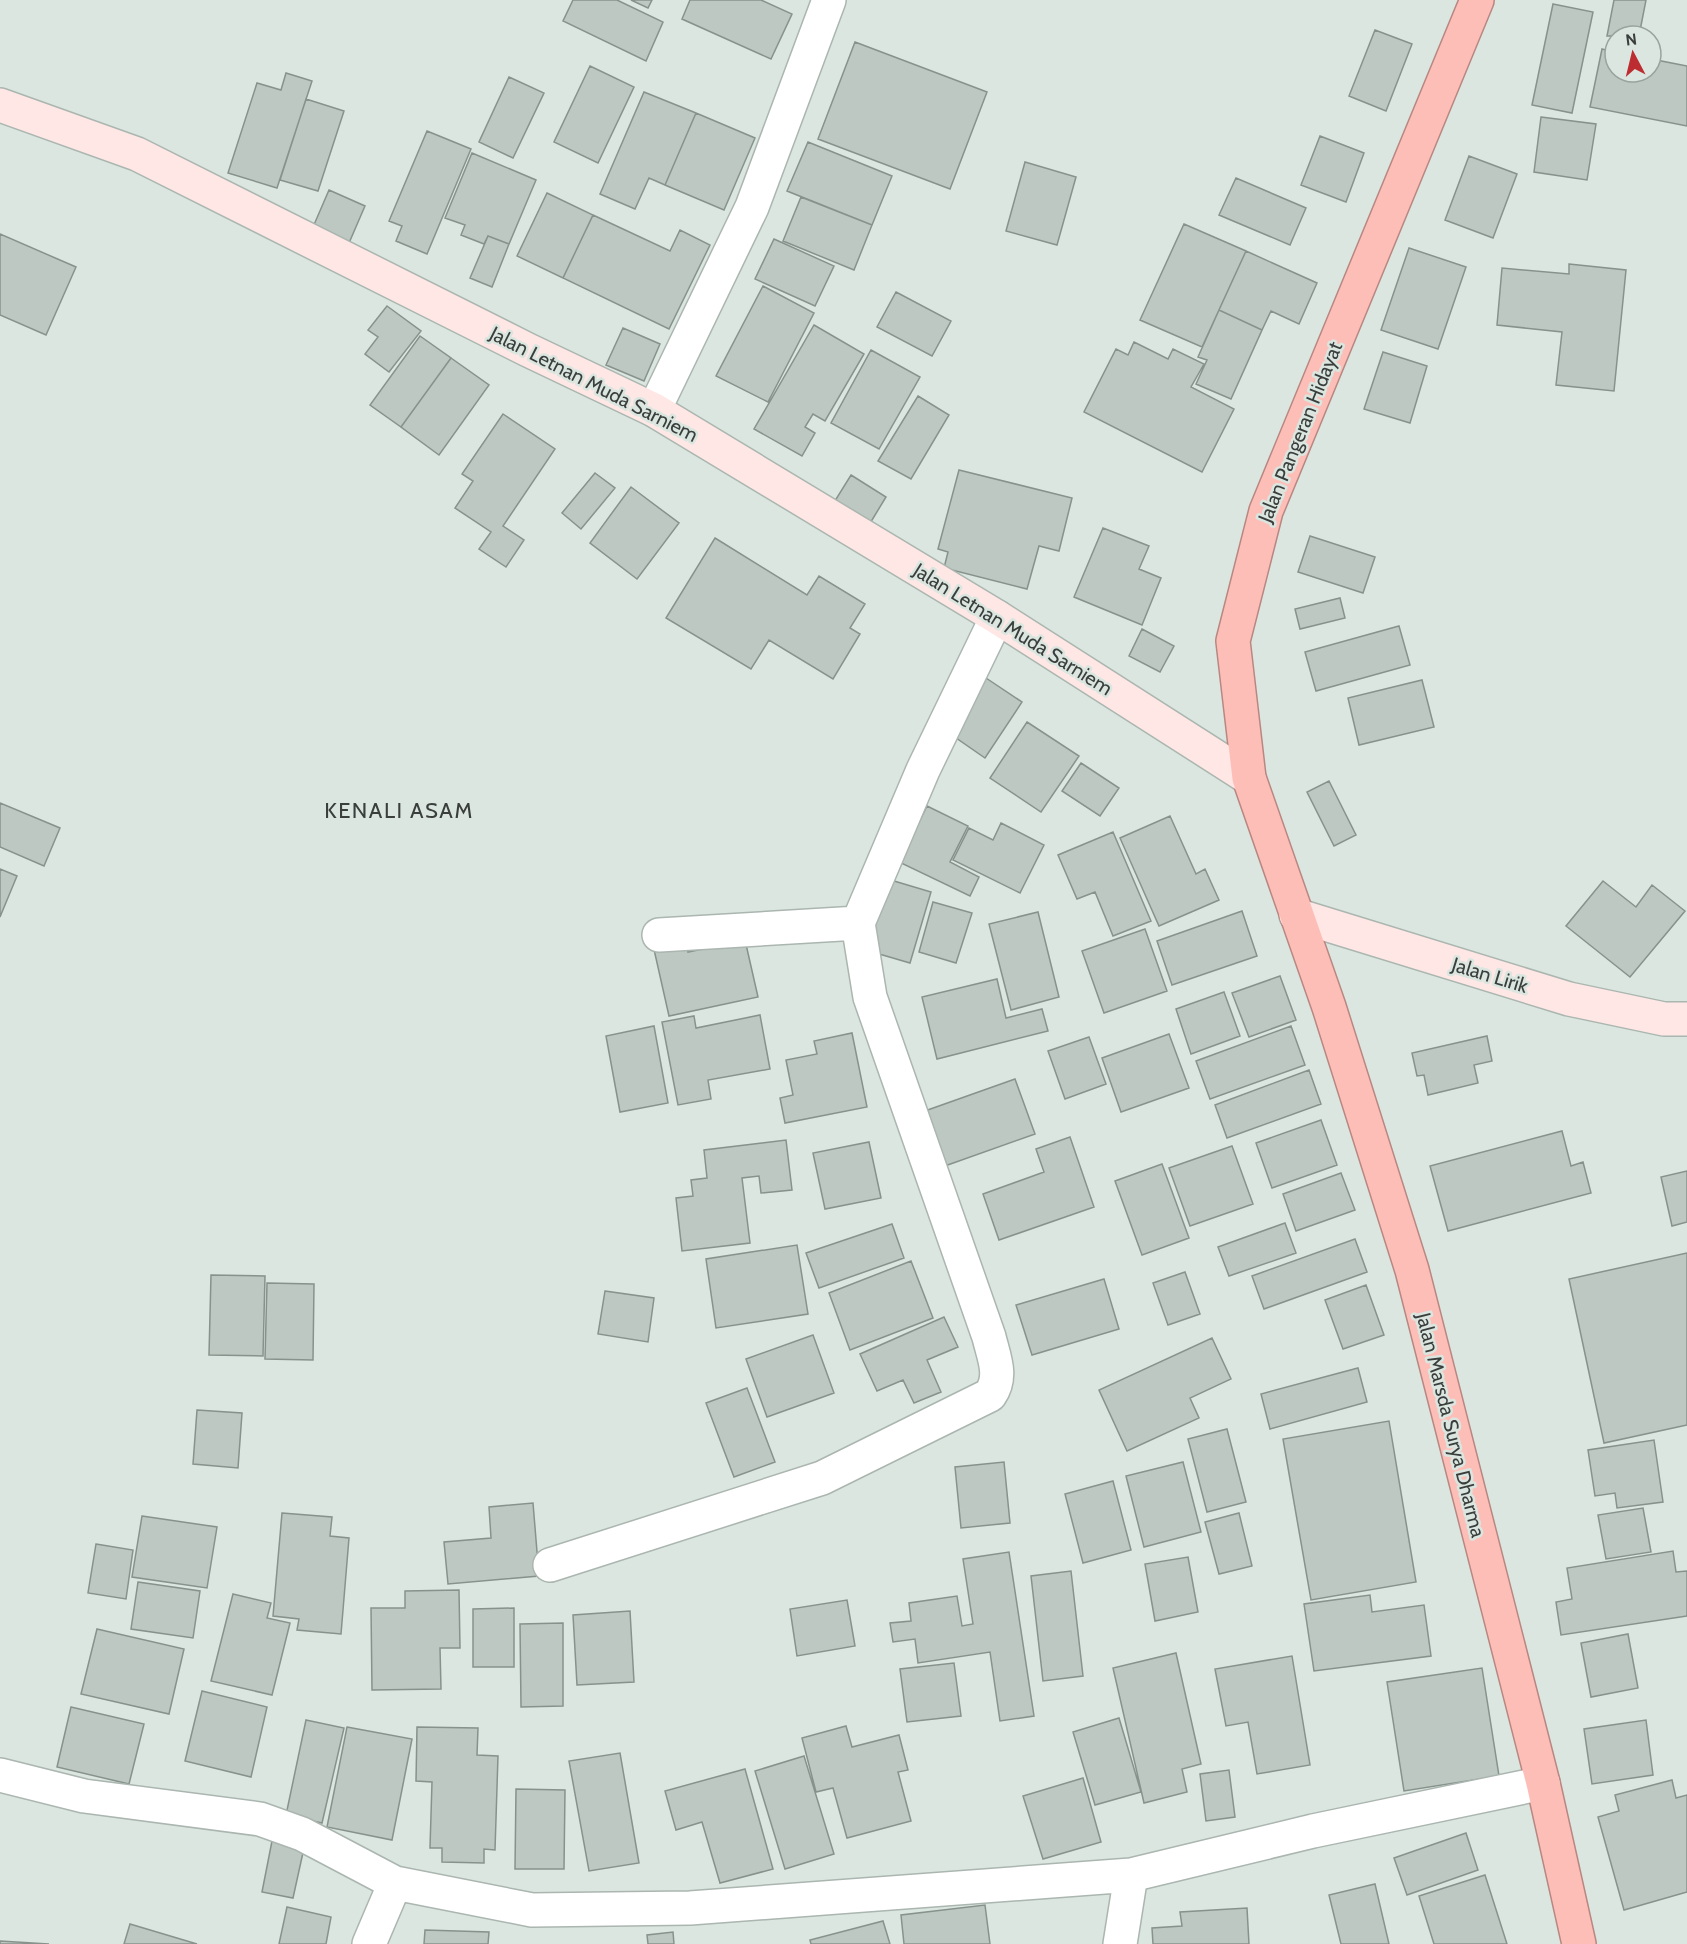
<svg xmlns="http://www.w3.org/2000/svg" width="1687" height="1944" font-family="Cabin,sans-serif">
  <rect width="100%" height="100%" fill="#dae6df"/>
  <path fill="#bcc8c1" stroke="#87928c" stroke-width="1.5" d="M573 0H617L663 22 646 61 563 21Z
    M631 0H652L648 8Z
    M690 0H761L792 14 771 59 682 19Z
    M1614 0H1646L1639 36H1607Z
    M1553 4 1593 12 1572 113 1532 105Z
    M1375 30 1412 44 1386 111 1349 96Z
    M855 42 987 92 950 189 818 139Z
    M1602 49 1615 52V72H1651V59L1687 66V126L1590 107Z
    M590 66 634 87 598 163 554 142Z
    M286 73 312 81 277 188 228 173 257 83 281 90Z
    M509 77 544 93 513 158 479 142Z
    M644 92 696 113 665 185 649 178 635 209 600 194Z
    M306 99 344 111 318 191 280 180Z
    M696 113 755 138 724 210 665 185Z
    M1541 117 1596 124 1587 180 1534 172Z
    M427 131 471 149 427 254 396 241 402 226 389 221Z
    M1320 136 1364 153 1346 202 1301 185Z
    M808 142 892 176 872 225 787 191Z
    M472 153 536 180 509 244 488 236 484 244 461 235 465 225 445 218Z
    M1469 156 1517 174 1493 238 1445 220Z
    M1025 162 1076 177 1057 245 1006 231Z
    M1236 178 1306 208 1290 245 1219 215Z
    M329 190 365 206 349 243 313 227Z
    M547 193 593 215 563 278 517 256Z
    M801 197 872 225 854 270 783 241Z
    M593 215 670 251 680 230 710 245 669 329 563 278Z
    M1184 224 1246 251 1202 347 1140 320Z
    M0 234 76 267 46 335 0 315Z
    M488 236 509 244 492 287 470 278Z
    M774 239 834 266 815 306 755 279Z
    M1409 248 1466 267 1438 349 1381 330Z
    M1246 251 1317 283 1299 324 1271 311 1262 330 1219 310Z
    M1569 264 1626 270 1614 391 1556 385 1562 332 1497 325 1502 268 1569 274Z
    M763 286 814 313 768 402 716 376Z
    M896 292 951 321 932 356 877 327Z
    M387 306 421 331 389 372 365 354 378 337 368 330Z
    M1219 310 1262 330 1231 399 1196 384 1207 360 1198 357Z
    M814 325 864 354 825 421 813 414 805 427 815 433 802 456 754 429Z
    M623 328 660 344 644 381 606 365Z
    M420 336 451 358 401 427 370 405Z
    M1134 342 1168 359 1173 349 1204 364 1191 387 1234 409 1202 472 1084 412 1116 349 1128 355Z
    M871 350 920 377 879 449 831 423Z
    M1383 352 1427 366 1410 423 1364 409Z
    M451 358 489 385 439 455 401 427Z
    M918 396 949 415 911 479 878 461Z
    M503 414 555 449 503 526 524 540 506 567 479 549 491 532 455 508 473 481 462 474Z
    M959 470 1072 498 1059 551 1039 546 1027 589 944 568 948 552 938 549Z
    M595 473 615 488 581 529 562 513Z
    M851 475 886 497 869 525 833 504Z
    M631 487 679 523 637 579 590 543Z
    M1103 528 1149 546 1139 569 1161 578 1142 625 1074 597Z
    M1310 536 1375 557 1363 593 1298 572Z
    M715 538 807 595 819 576 865 604 850 628 860 634 833 679 769 640 751 669 666 618Z
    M1340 598 1345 618 1300 629 1295 609Z
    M1399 626 1410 665 1316 691 1305 652Z
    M1142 629 1174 646 1160 672 1129 656Z
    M986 678 1022 702 985 758 949 733Z
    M1422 680 1434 727 1359 745 1348 698Z
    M1027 722 1079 756 1041 812 990 778Z
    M1081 763 1119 788 1100 816 1062 791Z
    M1329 781 1356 835 1334 846 1307 792Z
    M0 803 60 828 44 866 0 847Z
    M927 806 968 826 950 862 979 877 970 896 899 862Z
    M1170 816 1196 874 1205 869 1219 900 1159 926 1120 838Z
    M1001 823 1044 845 1020 893 953 860 969 828 993 840Z
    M1113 832 1151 921 1113 936 1095 892 1077 899 1058 855Z
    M0 869 17 876 0 917Z
    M884 878 931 892 910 963 862 949Z
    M1603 881 1636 907 1652 885 1685 911 1630 977 1566 926Z
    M933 902 972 913 956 963 919 952Z
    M1242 911 1257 956 1172 985 1157 941Z
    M1038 912 1059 997 1011 1010 989 924Z
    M1145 929 1167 991 1104 1013 1082 951Z
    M685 938 688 952 745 940 758 997 669 1016 653 945Z
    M1280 976 1296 1020 1249 1037 1232 993Z
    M997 979 1006 1018 1042 1009 1048 1031 937 1059 922 997Z
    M1224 992 1240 1036 1191 1054 1176 1009Z
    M760 1015 770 1069 708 1080 711 1099 678 1105 662 1022 694 1016 696 1028Z
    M654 1026 668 1103 620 1112 606 1036Z
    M1291 1026 1305 1065 1210 1099 1196 1061Z
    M852 1033 867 1107 785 1123 780 1098 793 1095 786 1060 817 1054 814 1041Z
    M1169 1034 1189 1088 1121 1112 1102 1058Z
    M1487 1036 1492 1061 1474 1065 1478 1083 1428 1095 1424 1075 1417 1076 1412 1053Z
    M1089 1037 1106 1084 1065 1099 1048 1051Z
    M1309 1070 1321 1104 1227 1138 1215 1105Z
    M1015 1079 1035 1134 942 1167 922 1112Z
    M1321 1120 1337 1165 1272 1188 1256 1143Z
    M1562 1131 1571 1166 1583 1162 1591 1193 1448 1231 1430 1166Z
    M1070 1137 1094 1207 999 1240 983 1194 1044 1172 1036 1149Z
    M786 1140 792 1190 761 1193 759 1176 742 1178 750 1243 682 1251 676 1198 693 1196 691 1180 707 1178 704 1150Z
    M869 1142 881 1198 825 1209 813 1153Z
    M1232 1146 1253 1204 1190 1226 1169 1168Z
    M1162 1164 1189 1238 1142 1255 1115 1181Z
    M1687 1171V1222L1672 1226 1661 1177Z
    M1341 1173 1355 1210 1296 1231 1283 1194Z
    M1285 1223 1296 1253 1229 1276 1218 1247Z
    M892 1224 904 1258 819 1288 806 1253Z
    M1355 1239 1367 1272 1264 1309 1252 1276Z
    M797 1245 808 1314 716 1328 706 1259Z
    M1687 1253V1425L1604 1443 1569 1279Z
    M911 1261 933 1318 850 1350 829 1293Z
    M1185 1272 1200 1314 1168 1325 1153 1283Z
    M211 1275 265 1276 263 1356 209 1355Z
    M1104 1279 1119 1329 1032 1355 1016 1305Z
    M267 1283 314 1284 313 1360 265 1359Z
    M1366 1285 1384 1335 1343 1349 1325 1300Z
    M605 1291 654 1298 648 1342 598 1334Z
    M944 1317 958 1347 927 1360 941 1392 914 1403 903 1380 877 1391 860 1354Z
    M813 1335 834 1393 767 1417 746 1359Z
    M1212 1338 1231 1379 1190 1398 1199 1418 1127 1451 1099 1390Z
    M1358 1368 1367 1402 1270 1429 1261 1394Z
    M747 1388 775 1462 734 1477 706 1403Z
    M197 1410 242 1413 238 1468 193 1464Z
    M1389 1421 1416 1582 1311 1600 1283 1439Z
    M1227 1429 1246 1502 1207 1512 1188 1439Z
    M1654 1440 1663 1502 1617 1508 1615 1493 1595 1496 1588 1450Z
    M1004 1462 1010 1523 961 1528 955 1467Z
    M1183 1462 1201 1532 1144 1547 1126 1476Z
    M1113 1481 1131 1550 1083 1563 1065 1494Z
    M533 1503 539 1576 448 1584 444 1542 491 1538 489 1507Z
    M1643 1508 1651 1552 1606 1559 1598 1515Z
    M282 1513 332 1517 330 1536 349 1538 341 1634 297 1630 299 1619 273 1616Z
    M1239 1513 1252 1566 1219 1574 1205 1522Z
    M142 1516 217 1527 207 1588 132 1577Z
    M96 1544 133 1550 126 1599 88 1593Z
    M1673 1551 1676 1572 1687 1571V1616L1561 1635 1556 1602 1572 1599 1567 1568Z
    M1009 1552 1034 1716 1000 1721 990 1652 918 1663 915 1639 893 1642 890 1623 911 1621 909 1603 957 1596 962 1626 973 1624 963 1559Z
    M1188 1557 1198 1612 1155 1621 1145 1564Z
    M1071 1571 1083 1676 1043 1681 1031 1576Z
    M138 1582 200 1591 193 1638 131 1629Z
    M459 1590 460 1648H440L441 1689 372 1690 371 1608H405V1591Z
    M233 1594 271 1603 267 1618 290 1623 272 1695 211 1681Z
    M1370 1595 1372 1612 1424 1605 1431 1656 1314 1671 1304 1604Z
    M847 1600 855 1646 797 1656 790 1609Z
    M514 1608V1667H473V1609Z
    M630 1611 634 1682 577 1685 573 1615Z
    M563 1623V1706L521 1707 520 1624Z
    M97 1629 184 1649 169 1714 81 1694Z
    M1628 1634 1638 1688 1591 1697 1581 1643Z
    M1176 1653 1201 1764 1182 1769 1187 1792 1144 1803 1113 1668Z
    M1292 1656 1310 1765 1257 1774 1248 1722 1226 1726 1215 1669Z
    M954 1663 961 1716 907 1722 900 1669Z
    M1482 1668 1499 1776 1404 1791 1387 1682Z
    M202 1691 267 1707 251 1777 185 1761Z
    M71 1707 144 1724 129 1784 57 1767Z
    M1119 1718 1141 1792 1095 1805 1073 1732Z
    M306 1720 344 1728 322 1823 286 1815Z
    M1646 1720 1653 1775 1592 1784 1584 1729Z
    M846 1726 852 1747 899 1735 908 1770 898 1772 911 1821 847 1838 833 1788 816 1792 802 1738Z
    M347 1727 412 1739 392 1840 327 1827Z
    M417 1727 478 1728 477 1755 498 1756 495 1850 484 1849V1863L442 1862V1848H430L432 1782 416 1781Z
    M620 1753 639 1863 589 1871 569 1761Z
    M804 1756 834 1854 785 1869 755 1771Z
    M745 1769 773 1869 720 1883 702 1822 676 1830 665 1791Z
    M1229 1770 1235 1817 1206 1821 1200 1774Z
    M1083 1778 1101 1842 1043 1859 1023 1796Z
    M1672 1780 1676 1798 1687 1795V1892L1624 1910 1598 1817 1619 1811 1615 1795Z
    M516 1789 565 1790 564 1869H515Z
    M1466 1833 1478 1870 1407 1895 1394 1858Z
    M272 1841 304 1848 293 1898 262 1892Z
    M1485 1875 1507 1944H1434L1419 1896Z
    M1375 1884 1389 1944H1341L1329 1895Z
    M985 1905 990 1944H904L901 1915Z
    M287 1907 331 1917 326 1944H279Z
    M1247 1908 1249 1944H1153L1152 1928 1182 1926 1180 1912Z
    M883 1921 890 1944H811L810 1940Z
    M130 1924 197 1944H124Z
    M425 1930 489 1932 488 1944H424Z
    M673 1932 674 1944H648L647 1935Z
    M0 1941 49 1944H0Z"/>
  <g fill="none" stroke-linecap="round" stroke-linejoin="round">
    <g stroke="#abb6b0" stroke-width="36">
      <path id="minor" d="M654 410 752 207 829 0
        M659 935 858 923
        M550 1565 822 1478 990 1395C1003 1376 994 1358 989 1337L870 997 858 923 923 770 997 617
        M0 1775 84 1796 260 1819 302 1834 395 1883 532 1910 690 1908 1131 1875 1313 1831 1543 1783
        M369 1944 395 1883
        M1120 1944 1131 1875"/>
    </g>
    <g stroke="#abb6b0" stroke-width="36">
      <path id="secondary" d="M0 105 137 154 528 350 654 410 997 617 1249 778
        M1296 915 1569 999 1664 1019H1687"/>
    </g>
    <g stroke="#b98782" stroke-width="36">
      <path id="trunk" d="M1477 0 1266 511 1233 641 1249 778 1329 1007 1412 1270 1543 1783 1579 1944"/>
    </g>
    <use href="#minor" stroke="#fff" stroke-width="33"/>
    <use href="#secondary" stroke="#ffe7e5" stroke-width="33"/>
    <use href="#trunk" stroke="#febeb8" stroke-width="33"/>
  </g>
  <g text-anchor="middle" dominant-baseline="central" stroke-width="5" stroke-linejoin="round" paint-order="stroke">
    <g font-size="20" fill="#3a3e3c" stroke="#dae6df">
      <text transform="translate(594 384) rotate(27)">Jalan Letnan Muda Sarniem</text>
      <text transform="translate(1300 432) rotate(-68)">Jalan Pangeran Hidayat</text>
      <text transform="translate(1013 629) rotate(32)">Jalan Letnan Muda Sarniem</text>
      <text transform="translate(1490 975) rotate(17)">Jalan Lirik</text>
      <text transform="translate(1451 1425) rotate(76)">Jalan Marsda Surya Dharma</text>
    </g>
    <g font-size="22" letter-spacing="1.5" fill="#3a3e3c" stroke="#dae6df">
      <text x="399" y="810">KENALI ASAM</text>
    </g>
  </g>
  <g transform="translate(1633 54) rotate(353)"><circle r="28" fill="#dae6df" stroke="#9aa39e" stroke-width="1.5"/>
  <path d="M0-4.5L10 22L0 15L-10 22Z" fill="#bc2c31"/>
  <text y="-9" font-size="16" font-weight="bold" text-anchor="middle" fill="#3a3e3c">N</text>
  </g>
</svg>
